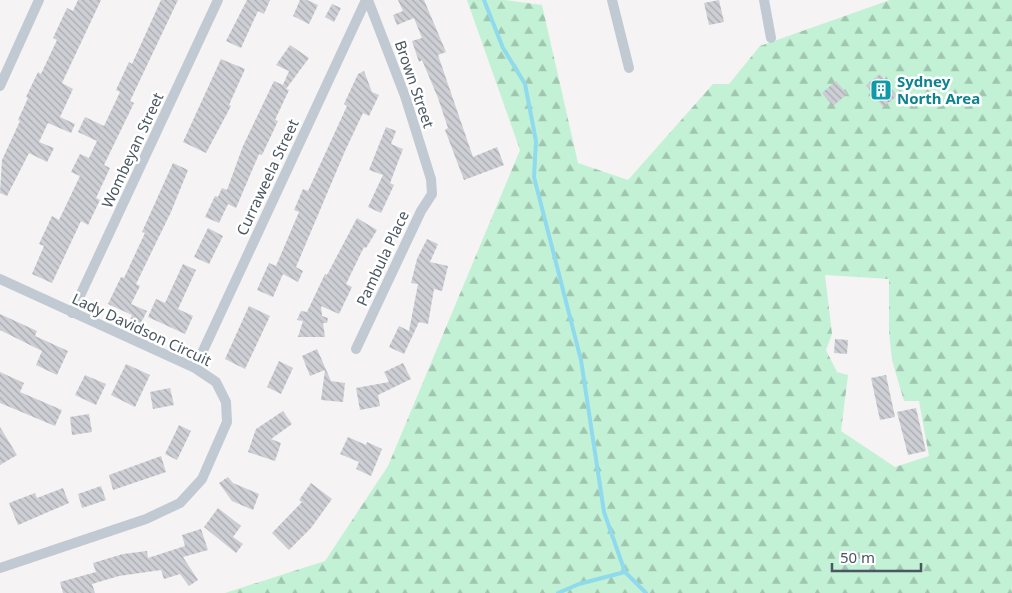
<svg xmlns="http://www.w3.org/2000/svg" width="1012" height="593" font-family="'Noto Sans',sans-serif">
  <defs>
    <pattern id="forest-firs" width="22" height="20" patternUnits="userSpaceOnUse" patternTransform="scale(1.25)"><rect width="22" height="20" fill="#c3f1d5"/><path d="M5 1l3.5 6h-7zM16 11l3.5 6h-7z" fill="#a0c6b0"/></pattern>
    <pattern id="building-back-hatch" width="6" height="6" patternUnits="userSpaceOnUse" patternTransform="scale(1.25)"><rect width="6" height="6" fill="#cdcfd5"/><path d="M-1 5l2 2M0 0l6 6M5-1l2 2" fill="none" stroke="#a8abb0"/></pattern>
  </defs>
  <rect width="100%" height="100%" fill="#f5f3f3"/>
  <path fill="url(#forest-firs)" fill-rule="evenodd" d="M467 0H505L542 5 578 163 628 180 713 84H729L760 46 890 0H1012V593H225L325 561 388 466 520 150ZM825 275 889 279V332L892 360 904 401H919L929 456 895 467 841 431 848 375 837 372 826 350 832 334Z"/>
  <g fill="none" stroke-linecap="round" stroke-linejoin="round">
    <path stroke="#90daee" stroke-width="4" d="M484 0 503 48 525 84 536 141 534 177 581 360 604 512 625 572
      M558 593 579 584 625 572 646 593"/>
  </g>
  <path fill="url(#building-back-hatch)" d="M78 0H101L62 83 73 89 60 117 75 124 71 133 48 123 39 142 54 148 47 162 29 153 7 196 0 193 2 160 20 121 18 120 28 98 26 97 38 72 41 74 57 40 53 38 67 8 73 11Z
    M161 0H178L130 101 134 103 104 165 110 168 96 198 100 200 88 225 81 221 52 283 32 274 44 246 39 244 52 216 59 220 80 176 71 172 80 154 89 158 97 141 78 132 85 117 104 126 120 92 116 90 129 62 132 64Z
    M247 0H270L264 14 258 11 241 48 226 41Z
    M300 0H307L318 5 309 24 293 16Z
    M398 0H424L446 52 438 55 473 157 497 147 504 165 464 180 445 130 448 128 438 98 422 60 419 62 412 41 422 38 414 18 397 25 393 15 403 11Z
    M719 0 724 22 709 25 704 3Z
    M332 4 341 8 334 22 325 17Z
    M290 45 309 58 286 89 289 90 275 120 278 121 262 155 259 154 236 208 228 204 219 223 205 217 215 196 218 197 222 188 227 190 243 146 274 81 283 85 289 71 276 65Z
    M221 59 245 69 229 105 231 106 206 153 183 142Z
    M364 71 372 92 379 95 369 116 363 113 345 151 296 267 303 271 298 282 283 274 273 297 257 290 269 263 276 266 299 212 294 210 303 189 308 191 347 106 344 104 358 74Z
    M880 74 897 96 883 107 866 85Z
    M836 81 847 94 833 106 822 93Z
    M386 127 396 131 391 144 403 149 390 183 394 185 381 213 368 207 383 175 369 170Z
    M173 163 188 170 171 212 136 284 140 286 131 304 147 311 140 325 130 320 132 315 108 304 121 277 124 278 145 233 142 232Z
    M357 218 377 230 366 248 364 247 346 284 352 287 339 314 321 306 322 316 328 318 327 323H323L325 337H298L303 321 297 320 301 311 307 312 325 274 327 275Z
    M208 228 223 236 209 264 194 257Z
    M427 239 438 244 430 262 448 266 442 291 434 289 428 324 419 322 404 354 389 347 399 326 409 331 418 284 411 283 417 259Z
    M183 264 196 270 178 309 193 316 185 334 148 317 156 299 165 303Z
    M249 306 270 316 245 369 225 359Z
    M0 314 37 331 35 336 68 351 57 375 36 365 42 351 0 330Z
    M835 339 848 340 847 354 834 353Z
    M317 349 331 381 345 383 343 402 321 400 325 370 310 376 302 356Z
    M279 361 293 368 281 394 267 387Z
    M403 363 411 379 378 395 380 406 360 410 356 388 389 382 384 372Z
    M126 364 150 375 135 407 111 395Z
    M0 372 24 383 20 392 62 410 55 426 0 403Z
    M85 375 106 384 96 405 75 395Z
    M886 375 895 417 880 420 871 378Z
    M170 388 174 405 153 409 150 392Z
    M916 408 926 451 908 455 897 412Z
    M283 411 292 424 271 439 281 443 275 461 248 452 256 429Z
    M89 414 92 432 72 435 70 417Z
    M179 425 191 431 177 460 165 454Z
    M0 427 17 455 0 465Z
    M348 437 366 445 367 442 382 449 371 476 356 469 359 462 340 454Z
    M161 456 166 472 113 490 109 475Z
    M228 477 233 483 259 494 253 510 232 501 219 483Z
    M311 483 332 499 311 528 289 550 272 533 302 502 299 500Z
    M101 486 106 500 82 508 78 494Z
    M63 488 69 503 18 525 9 503 35 493 37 498Z
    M218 508 241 526 233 537 243 544 236 553 204 527Z
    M201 529 208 550 183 557 198 580 189 586 180 574 164 579 161 570 119 576 92 584 95 593H63L60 582 96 572 93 563 123 554 147 551 148 558 185 546 182 535Z"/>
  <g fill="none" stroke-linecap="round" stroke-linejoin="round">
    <path stroke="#c1cad2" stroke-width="10" d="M612 0 629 68
      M764 0 771 38
      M0 86 39 0
      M0 279 195 368 216 382 226 402 227 422 202 479 180 503 146 519 0 568
      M72 313 218 0
      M356 349 421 211 432 194 431 179 405 96 368 0
      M195 368 366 0"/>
  </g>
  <defs>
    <g id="building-square" transform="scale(1.125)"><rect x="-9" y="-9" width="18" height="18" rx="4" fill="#0f9aa8" stroke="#fff"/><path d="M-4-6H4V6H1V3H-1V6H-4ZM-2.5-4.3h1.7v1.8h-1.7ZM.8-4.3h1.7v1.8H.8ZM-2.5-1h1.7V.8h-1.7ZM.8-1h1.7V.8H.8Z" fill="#fff"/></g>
  </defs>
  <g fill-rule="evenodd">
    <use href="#building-square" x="881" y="90"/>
  </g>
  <g text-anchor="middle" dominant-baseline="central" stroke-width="5" stroke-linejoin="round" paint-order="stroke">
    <g font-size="15" font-weight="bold" fill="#0d838f" stroke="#fff" text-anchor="start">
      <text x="897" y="81">Sydney<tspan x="897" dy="17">North Area</tspan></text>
    </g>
    <g font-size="15" fill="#4a5661" stroke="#fff">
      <text transform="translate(415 84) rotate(71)">Brown Street</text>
      <text transform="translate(132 150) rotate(-65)">Wombeyan Street</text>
      <text transform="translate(267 177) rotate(-65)">Curraweela Street</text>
      <text transform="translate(382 258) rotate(-65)">Pambula Place</text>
      <text transform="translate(142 329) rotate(25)">Lady Davidson Circuit</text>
    </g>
  </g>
  <path d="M832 563v8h89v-8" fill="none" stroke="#4a5661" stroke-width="2.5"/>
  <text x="840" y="563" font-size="15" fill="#4a5661" stroke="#ffffff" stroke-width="4" paint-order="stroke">50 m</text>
</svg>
